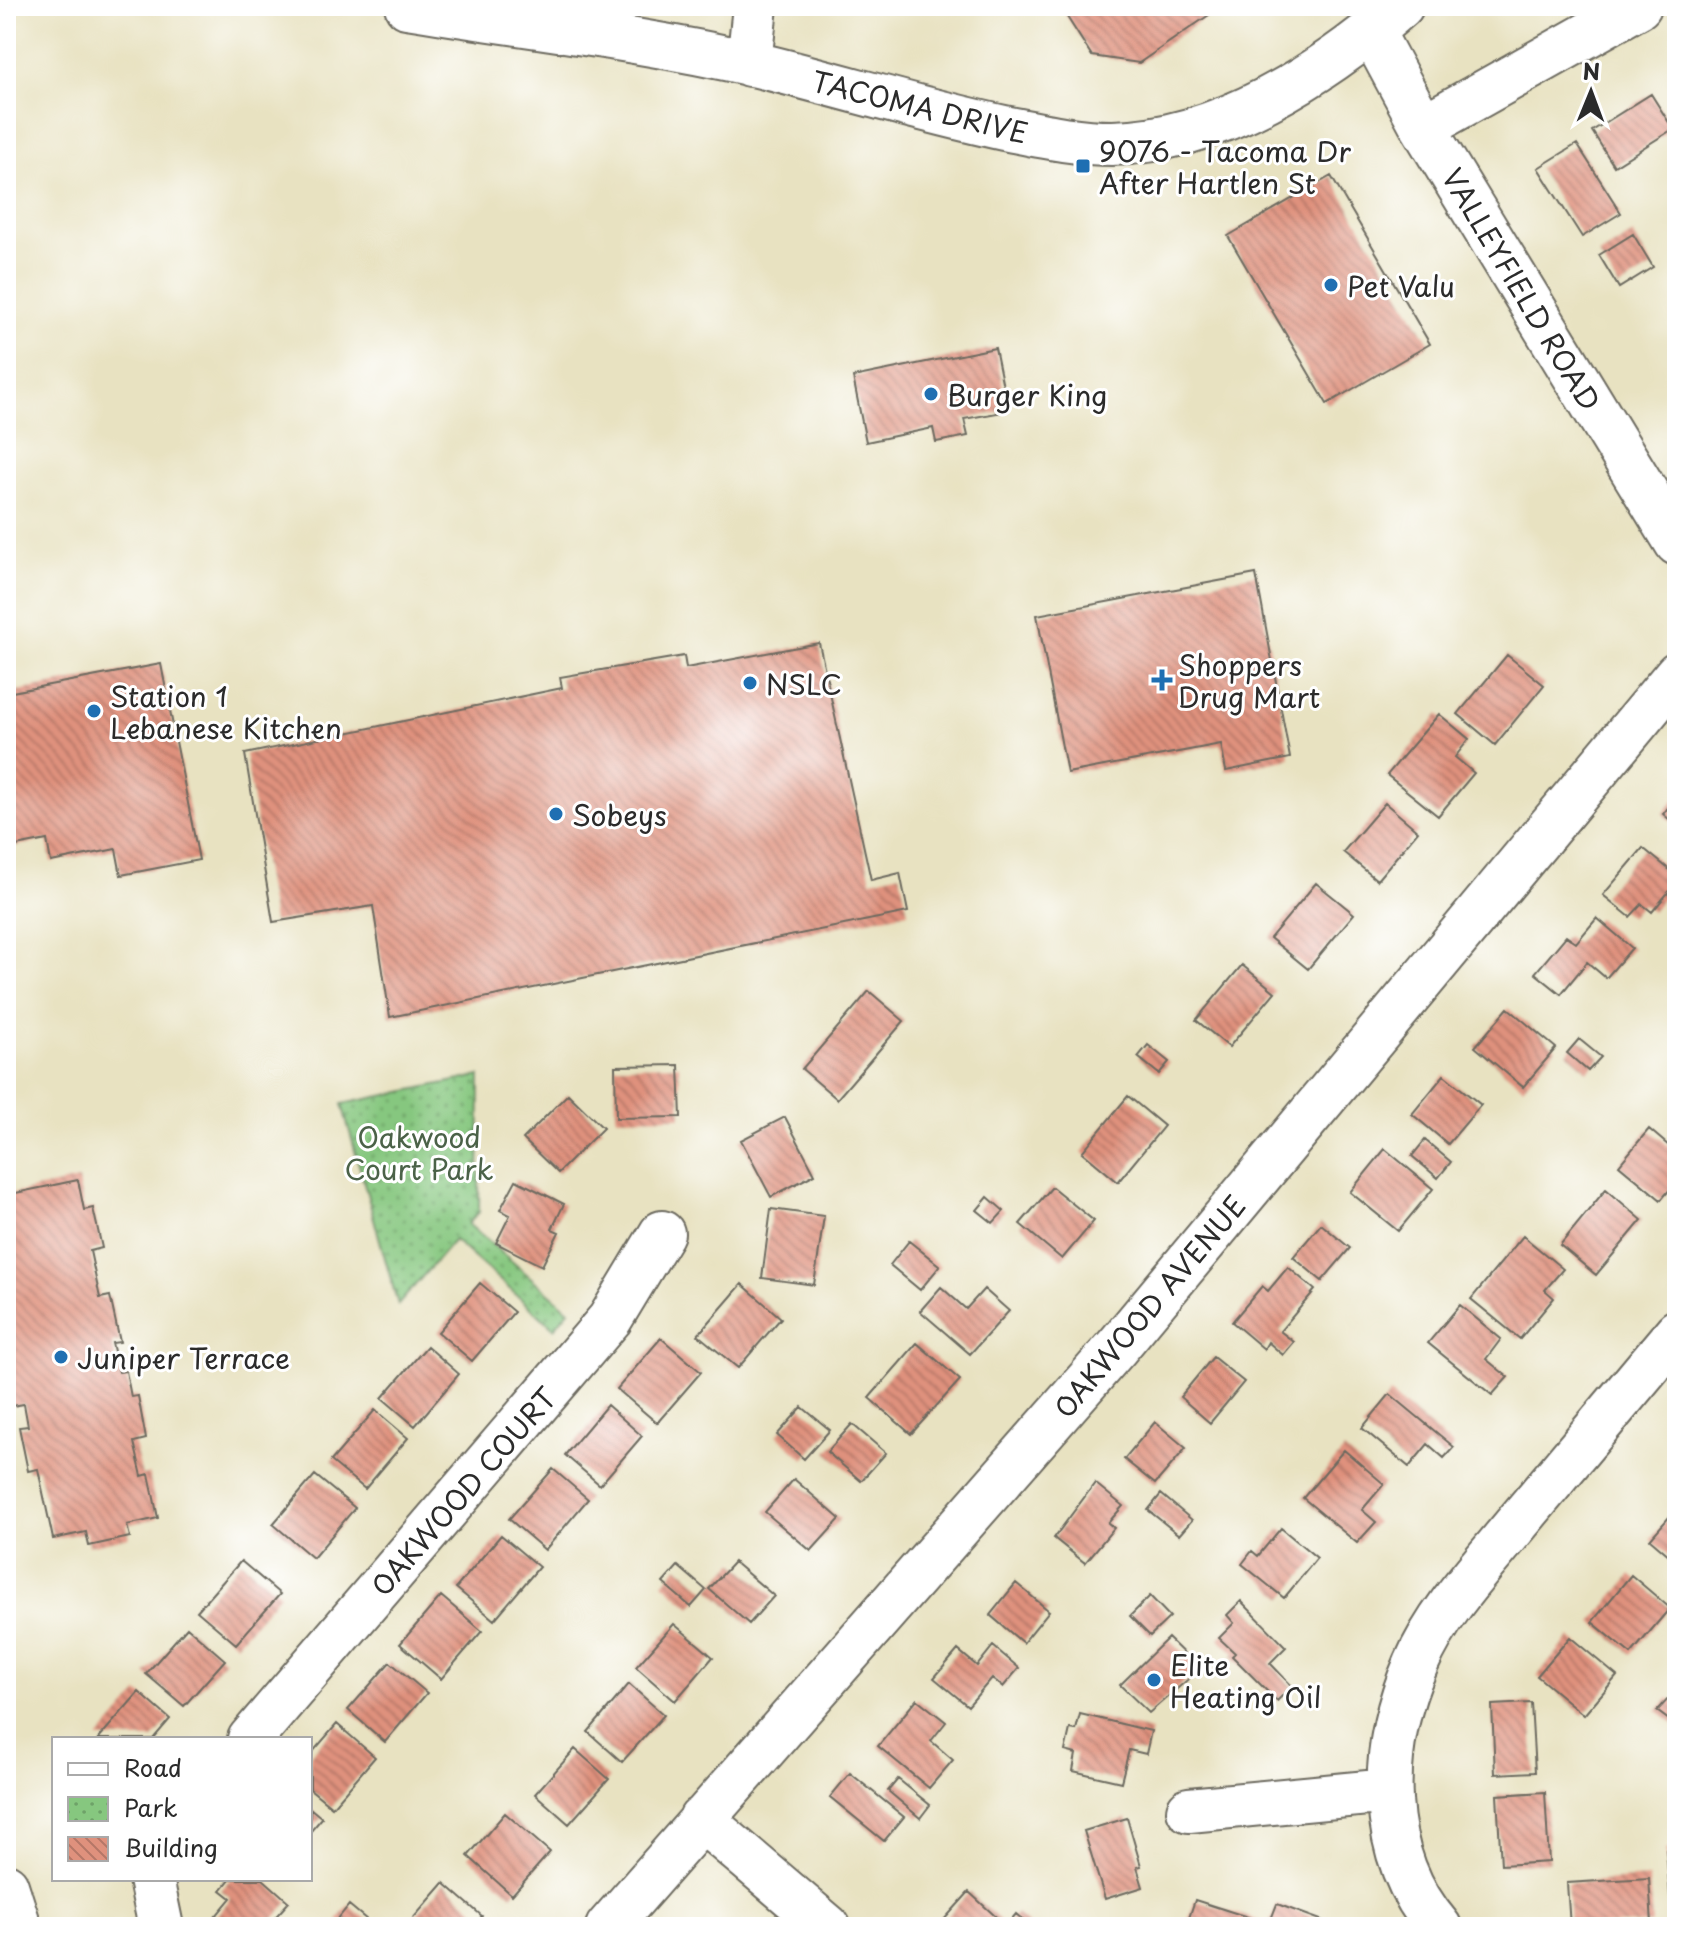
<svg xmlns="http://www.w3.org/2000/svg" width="1683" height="1933" font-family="'Playpen Sans',sans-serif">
  <defs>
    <pattern id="park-dots" width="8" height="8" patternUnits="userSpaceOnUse" patternTransform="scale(2)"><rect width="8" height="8" fill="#86c77f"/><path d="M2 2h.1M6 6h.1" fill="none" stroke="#6ea268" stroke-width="1.8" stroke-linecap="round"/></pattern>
    <pattern id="building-back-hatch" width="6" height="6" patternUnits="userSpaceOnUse" patternTransform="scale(2)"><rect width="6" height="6" fill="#df917d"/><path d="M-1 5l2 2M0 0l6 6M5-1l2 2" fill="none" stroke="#b57767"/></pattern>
  </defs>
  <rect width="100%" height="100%" fill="#fff"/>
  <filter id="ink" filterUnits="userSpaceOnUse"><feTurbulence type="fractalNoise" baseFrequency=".0125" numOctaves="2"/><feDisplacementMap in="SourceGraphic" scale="16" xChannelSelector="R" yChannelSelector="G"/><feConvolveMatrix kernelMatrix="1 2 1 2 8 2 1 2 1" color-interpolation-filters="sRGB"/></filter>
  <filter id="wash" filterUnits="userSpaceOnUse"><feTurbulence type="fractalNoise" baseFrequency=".006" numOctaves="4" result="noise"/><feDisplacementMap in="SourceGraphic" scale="32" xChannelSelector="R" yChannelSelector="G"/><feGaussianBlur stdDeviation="1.8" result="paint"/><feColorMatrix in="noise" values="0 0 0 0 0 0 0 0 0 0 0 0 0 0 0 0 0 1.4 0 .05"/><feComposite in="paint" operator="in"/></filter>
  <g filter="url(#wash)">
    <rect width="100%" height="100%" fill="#e8e2c1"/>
    <path fill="url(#park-dots)" stroke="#587955" stroke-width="2" d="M480 1076 479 1212 468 1224 569 1310 554 1328 454 1240 398 1305 342 1104Z"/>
    <g id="blocks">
      <path fill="url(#building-back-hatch)" d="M1060 6H1204L1209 15 1139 63 1092 56Z
        M1651 94 1673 129 1614 166 1592 131Z
        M1577 144 1621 213 1582 237 1538 168Z
        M1331 176 1430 344 1327 404 1228 236Z
        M1633 234 1653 267 1619 288 1599 255Z
        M995 348 1008 411 964 419 968 436 936 442 933 428 866 442 853 377Z
        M1256 574 1290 758 1226 771 1221 744 1067 773 1037 615Z
        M819 643 871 880 900 873 908 912 390 1017 373 906 273 922 245 754 562 688 560 677 684 656 686 668Z
        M1507 655 1544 685 1495 745 1458 714Z
        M161 664 199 860 121 875 116 849 51 862 47 840 6 848V670L12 692Z
        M1439 714 1469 739 1455 757 1474 773 1438 816 1387 775Z
        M1677 797V826L1663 814Z
        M1385 803 1418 831 1377 880 1343 852Z
        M1643 848 1677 876V882L1652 912 1642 904 1630 917 1603 895Z
        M1316 883 1354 914 1308 969 1270 938Z
        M1597 918 1632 948 1606 978 1587 962 1561 994 1535 973 1566 936 1576 943Z
        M1242 965 1275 992 1229 1047 1196 1020Z
        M869 991 904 1021 837 1099 802 1069Z
        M1508 1008 1556 1048 1523 1087 1475 1047Z
        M1579 1039 1601 1057 1588 1071 1567 1053Z
        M1148 1045 1169 1062 1159 1074 1138 1057Z
        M679 1065 681 1117 616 1118 615 1066Z
        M1444 1075 1481 1105 1448 1144 1412 1114Z
        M568 1094 603 1128 558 1173 523 1139Z
        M1128 1096 1164 1126 1118 1182 1082 1152Z
        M785 1117 815 1174 771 1197 741 1140Z
        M1649 1129 1669 1146 1677 1136V1181L1661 1200 1619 1165Z
        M1425 1140 1451 1162 1438 1178 1412 1156Z
        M1385 1149 1433 1189 1398 1231 1350 1192Z
        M78 1180 84 1210 93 1208 102 1248 90 1251 100 1298 110 1296 120 1342 112 1343 119 1372 126 1371 131 1397 138 1396 146 1439 134 1442 142 1476 149 1474 158 1518 127 1525 130 1537 89 1546 86 1532 53 1539 38 1469 28 1471 19 1427 28 1426 24 1404 12 1406 6 1380V1195Z
        M516 1180 564 1204 552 1229 559 1232 542 1266 496 1243 510 1215 500 1210Z
        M1052 1187 1094 1221 1062 1259 1020 1224Z
        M1606 1189 1642 1220 1596 1275 1560 1245Z
        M988 1197 1004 1211 993 1223 977 1210Z
        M771 1209 824 1216 814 1285 762 1278Z
        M1321 1224 1350 1248 1322 1281 1293 1257Z
        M1523 1236 1563 1269 1545 1290 1554 1298 1520 1339 1471 1299Z
        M909 1241 940 1266 920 1290 890 1265Z
        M1288 1267 1315 1290 1280 1331 1294 1342 1283 1355 1268 1342 1264 1349 1232 1322 1262 1286 1268 1291Z
        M480 1283 514 1312 472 1361 438 1332Z
        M742 1284 781 1318 738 1368 698 1335Z
        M941 1287 966 1309 984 1289 1009 1311 970 1354 920 1311Z
        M1460 1305 1501 1339 1486 1359 1508 1377 1492 1395 1428 1343Z
        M661 1338 701 1372 657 1423 617 1389Z
        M917 1343 960 1380 911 1434 869 1398Z
        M427 1346 459 1374 415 1426 382 1398Z
        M1213 1357 1244 1382 1210 1423 1180 1397Z
        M1390 1394 1454 1447 1444 1458 1428 1444 1409 1467 1362 1428Z
        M607 1405 642 1436 600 1485 565 1455Z
        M802 1407 830 1430 804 1459 777 1435Z
        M375 1410 408 1438 365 1489 331 1461Z
        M1155 1422 1186 1448 1155 1484 1124 1459Z
        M852 1424 886 1453 861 1481 827 1452Z
        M1344 1450 1384 1484 1362 1510 1376 1522 1357 1543 1303 1498Z
        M553 1469 588 1499 545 1550 509 1519Z
        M315 1475 355 1508 313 1558 273 1524Z
        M794 1479 840 1519 811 1551 765 1512Z
        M1095 1483 1123 1506 1108 1523 1114 1528 1085 1563 1054 1538Z
        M1161 1494 1192 1520 1179 1535 1148 1510Z
        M1677 1508V1562L1650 1539Z
        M1281 1528 1317 1558 1284 1598 1242 1564 1252 1551 1258 1556Z
        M501 1535 539 1567 494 1620 456 1588Z
        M241 1561 280 1594 236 1644 197 1611Z
        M734 1562 774 1596 749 1624 709 1589Z
        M678 1566 706 1590 691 1607 663 1583Z
        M1631 1575 1670 1608 1631 1654 1592 1622Z
        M1016 1583 1049 1611 1023 1643 990 1615Z
        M441 1596 482 1631 441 1679 400 1644Z
        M1150 1596 1170 1617 1150 1636 1130 1616Z
        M1241 1601 1286 1647 1270 1663 1292 1686 1277 1701 1232 1656 1235 1653 1219 1638 1234 1623 1227 1615Z
        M674 1624 713 1657 675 1701 636 1667Z
        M187 1627 225 1660 184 1706 146 1674Z
        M1570 1637 1617 1676 1584 1715 1537 1676Z
        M1168 1638 1200 1669 1149 1713 1120 1685Z
        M993 1646 1019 1668 1003 1687 992 1678 968 1706 934 1678 958 1650 977 1666Z
        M390 1662 427 1693 385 1742 348 1710Z
        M629 1684 664 1715 622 1762 588 1732Z
        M139 1692 170 1719 153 1739H98Z
        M1669 1698 1677 1704V1726L1657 1711Z
        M917 1699 946 1722 931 1741 953 1760 929 1788 878 1746Z
        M1531 1703 1535 1772 1495 1774 1492 1705Z
        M1080 1714 1151 1731 1146 1754 1129 1750 1121 1782 1073 1771 1076 1754 1065 1751 1070 1729 1076 1730Z
        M337 1724 375 1757 332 1807 310 1789V1755Z
        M575 1749 609 1779 569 1824 535 1794Z
        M850 1773 904 1817 884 1841 830 1797Z
        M898 1779 930 1805 920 1818 888 1791Z
        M1545 1792 1549 1862 1501 1865 1497 1795Z
        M310 1808 322 1818 310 1832Z
        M505 1813 550 1852 512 1895 468 1856Z
        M1127 1818 1141 1866 1137 1867 1143 1887 1105 1899 1084 1831Z
        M1677 1849V1921H1672L1666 1850Z
        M1649 1878 1652 1924 1570 1927 1567 1883Z
        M230 1879H263L289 1902 270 1923 275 1927H215L210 1923 231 1898 221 1890Z
        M444 1883 482 1916 473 1927H414L409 1923Z
        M969 1892 1006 1926 1016 1914 1031 1927H948L942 1922Z
        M1195 1900 1260 1921 1258 1927H1186Z
        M1277 1904 1329 1923 1327 1927H1268Z
        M349 1905 373 1925 372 1927H346L337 1920Z"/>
    </g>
  </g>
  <g filter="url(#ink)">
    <use href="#blocks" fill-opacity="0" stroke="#6d6b60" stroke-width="2"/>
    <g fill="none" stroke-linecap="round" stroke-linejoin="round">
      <g stroke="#6d6b60" stroke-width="48">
        <path id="minor" d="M407 6C522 25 640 38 753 64 837 84 920 110 1004 128 1040 135 1075 143 1112 143 1219 141 1323 74 1401 6
          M1372 32 1423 127 1677 543
          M749 64 755 6
          M1423 127 1639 6
          M250 1739 610 1319 662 1233
          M1189 1810 1389 1791
          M701 1819 828 1927
          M151 1879 161 1927
          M608 1927 1117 1347 1677 674
          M1439 1927C1376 1854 1379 1748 1416 1664 1438 1612 1482 1566 1518 1522 1571 1459 1624 1395 1677 1332"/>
      </g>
      <g stroke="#6d6b60" stroke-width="48">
        <path id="highway" d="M6 1886 19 1927"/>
      </g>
      <use href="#minor" stroke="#fff" stroke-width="44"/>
      <use href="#highway" stroke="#fff" stroke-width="44"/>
    </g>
  </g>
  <g fill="#1f6fb2" stroke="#fff" stroke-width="3">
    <rect x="1075" y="158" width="16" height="16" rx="4"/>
    <circle cx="1331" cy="285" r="8"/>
    <circle cx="931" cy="394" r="8"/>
    <path d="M1158 668h8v8h8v8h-8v8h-8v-8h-8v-8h8z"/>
    <circle cx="750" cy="683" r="8"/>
    <circle cx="94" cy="711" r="8"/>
    <circle cx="556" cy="814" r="8"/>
    <circle cx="61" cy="1357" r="8"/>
    <circle cx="1154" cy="1680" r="8"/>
  </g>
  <g text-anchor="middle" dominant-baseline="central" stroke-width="6" stroke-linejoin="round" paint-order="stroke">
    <g font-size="28" fill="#2b2b2b" stroke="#fff">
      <text transform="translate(920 106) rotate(14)">TACOMA DRIVE</text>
      <text transform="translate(1522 289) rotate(59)">VALLEYFIELD ROAD</text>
      <text transform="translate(1149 1306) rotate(-50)">OAKWOOD AVENUE</text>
      <text transform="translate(463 1491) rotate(-49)">OAKWOOD COURT</text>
    </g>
    <g font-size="28" fill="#2b2b2b" stroke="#fff" text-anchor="start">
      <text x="1099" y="150">9076 - Tacoma Dr<tspan x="1099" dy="32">After Hartlen St</tspan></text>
      <text x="1347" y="285">Pet Valu</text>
      <text x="947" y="394">Burger King</text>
      <text x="1178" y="664">Shoppers<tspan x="1178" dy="32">Drug Mart</tspan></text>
      <text x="766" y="683">NSLC</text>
      <text x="110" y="695">Station 1<tspan x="110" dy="32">Lebanese Kitchen</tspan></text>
      <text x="572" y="814">Sobeys</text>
      <text x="77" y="1357">Juniper Terrace</text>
      <text x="1170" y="1664">Elite<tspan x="1170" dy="32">Heating Oil</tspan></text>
    </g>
    <g font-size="28" fill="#4b6248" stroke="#fff">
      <text x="419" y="1136">Oakwood<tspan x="419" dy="32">Court Park</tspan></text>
    </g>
  </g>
  <rect width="1683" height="1933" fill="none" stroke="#fff" stroke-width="32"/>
  <rect x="52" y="1737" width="260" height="144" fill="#ffffff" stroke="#aaaaaa" stroke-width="2"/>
  <rect x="68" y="1763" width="40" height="12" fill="#ffffff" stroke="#aaaaaa" stroke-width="2"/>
  <text x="124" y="1777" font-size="24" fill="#2b2b2b">Road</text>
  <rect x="68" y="1797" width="40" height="24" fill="url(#park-dots)" stroke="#aaaaaa" stroke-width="2"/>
  <text x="124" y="1817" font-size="24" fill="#2b2b2b">Park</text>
  <rect x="68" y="1837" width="40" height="24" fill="url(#building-back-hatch)" stroke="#aaaaaa" stroke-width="2"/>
  <text x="124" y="1857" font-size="24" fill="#2b2b2b">Building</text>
  <g transform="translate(1591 92) rotate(1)" stroke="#ffffff" stroke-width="6" paint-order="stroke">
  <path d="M0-6L14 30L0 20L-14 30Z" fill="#2b2b2b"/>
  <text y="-12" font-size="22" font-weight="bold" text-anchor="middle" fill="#2b2b2b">N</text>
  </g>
</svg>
